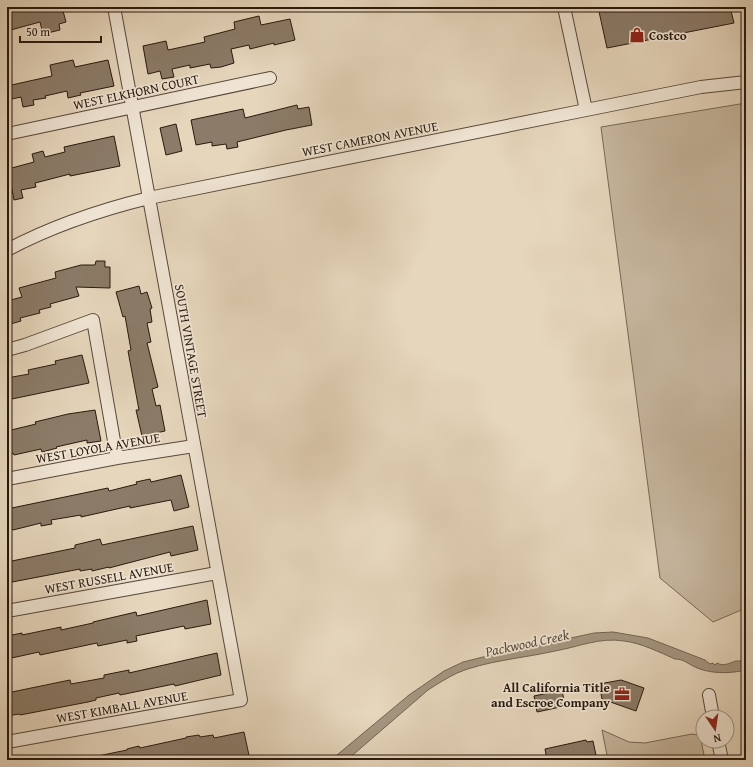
<svg xmlns="http://www.w3.org/2000/svg" width="753" height="767" font-family="'Gentium Book Plus',serif">
  <rect width="100%" height="100%" fill="#e6d6bc"/>
  <filter id="stains"><feTurbulence type="fractalNoise" baseFrequency=".005" numOctaves="4"/><feColorMatrix values="0 0 0 0 .2 0 0 0 0 .09 0 0 0 0 .02 0 0 0 .5 -.17"/></filter>
  <radialGradient id="worn" r=".72"><stop offset=".6" stop-color="#630" stop-opacity="0"/><stop offset="1" stop-color="#630" stop-opacity=".3"/></radialGradient>
  <path fill="#c6b69e" stroke="#776856" d="M746 103V608L713 622 660 578 601 127Z
    M602 730 629 742 645 743 692 734 698 735 701 740 705 760H608Z"/>
  <path fill="#a59681" stroke="#736453" d="M613 632 648 638 705 660 710 664 713 663 715 665 717 663C724 667 729 663 736 661 739 661 743 661 746 661V670C729 674 708 674 693 666 687 663 683 659 675 659 659 652 641 643 624 641 600 637 578 647 555 651 524 658 485 661 457 673 447 678 437 684 428 690L347 760H331L409 695 444 671 463 662 483 657 513 652 529 647 594 633Z"/>
  <path fill="#8b7b68" stroke="#28190e" d="M19 7H62L66 22 59 24 60 30 43 34 40 22 7 31V10Z
    M598 7H730L734 23 607 48Z
    M259 16 261 25 290 19 295 40 274 45V43L250 49 249 45 231 49 234 63 221 67 211 68 210 64 190 68V65L172 69 174 77 162 79 160 71 148 74 143 46 166 41 168 50 205 42 204 37 235 29 234 22Z
    M73 60 75 67 108 60 114 86 80 93 81 95 68 98 67 91 45 96 46 98 33 100 34 105 23 107 21 97 7 100V86L52 76 50 65Z
    M297 105 298 109 309 107 312 125 286 130 237 142 238 147 227 149 226 144 212 146V142L196 145 191 120 243 109 245 118Z
    M176 124 182 151 166 155 160 128Z
    M114 136 120 166 70 176V174L35 183 36 187 21 190 23 198 14 200 8 169 34 162 32 154 43 151 45 157 65 152 64 147Z
    M96 261H105V267H110V288L76 287 79 296 50 304 51 307 39 310 40 313 20 318 21 321 7 325V301L22 297 19 288 56 278 55 272 81 265H95Z
    M139 286 141 294 147 292 152 308 150 309 152 322 147 323 151 342 147 343 158 387 152 389 156 406 160 405 165 431 142 436 136 410H139L128 351 131 350 125 316 123 317 116 292Z
    M82 355 89 383 7 400V378L29 374 28 370 56 364 55 361Z
    M95 410 101 441 87 443V440L56 447 57 448 42 452 41 449 14 455 13 453 7 455V431L36 424 35 422 68 414Z
    M181 475 189 507 174 511 171 500 130 508V506L81 517V515L51 520 52 524 41 526V523L13 530 12 529 7 530V509L108 488 109 491 137 484 136 482 150 479 151 482Z
    M193 526 198 550 171 556 170 552 109 568V567L92 571V569L80 571V569L7 583V562L75 548V545L100 539 102 545Z
    M207 600 211 624 185 629 184 626 136 636 137 641 127 643V640L98 646 97 643 40 655 39 652 7 659V636L22 633V635L61 627V630L93 623V622L136 612 137 616Z
    M217 653 221 675 175 686 174 684 120 695 119 693 96 698V700L88 702 20 715 19 714 7 716V693L70 680 71 684 104 678V675L129 670V673Z
    M621 680 644 688 636 711 602 699 599 684Z
    M562 690 565 706 537 712 534 696Z
    M244 732 250 760H234L233 757 221 760H204V758L194 760H98V756L127 750V749L139 746 140 748 186 738V737L199 735 200 737 213 735 214 738Z
    M586 740 587 742 593 741 597 760H547L545 749Z"/>
  <g fill="none" stroke-linecap="round" stroke-linejoin="round">
    <g stroke="#58483a" stroke-width="14">
      <path id="minor" d="M564 7 586 110
        M7 134 270 78
        M7 250C52 226 100 210 149 198L586 110 701 87 746 82
        M7 350 25 345 93 320 117 458
        M7 479 117 458 194 446
        M7 611 217 573
        M709 695 713 717
        M718 741 722 760
        M7 742 241 700 114 7"/>
    </g>
    <use href="#minor" stroke="#efe4d3" stroke-width="12"/>
  </g>
  <defs>
    <g id="shop-bare" transform="scale(1.2)"><path d="M-5-2.5h2.3a2.7 3.5 0 0 1 5.4 0H5L5.5 6h-11ZM-1.5-2.5h3a1.5 2.3 0 0 0-3 0Z" fill="#8f2418" stroke="#efe4d3" stroke-width="2.5" paint-order="stroke"/></g>
    <g id="office-bare" transform="scale(1.2)"><path d="M-6-3h4V-5.5h4V-3h4V5H-6ZM-1-4.5V-3h2v-1.5ZM-6 0V1H6V0Z" fill="#8f2418" stroke="#efe4d3" stroke-width="2.5" paint-order="stroke"/></g>
  </defs>
  <g fill-rule="evenodd">
    <use href="#shop-bare" x="637" y="35"/>
    <use href="#office-bare" x="622" y="694"/>
  </g>
  <g text-anchor="middle" dominant-baseline="central" stroke-width="3.5" stroke-linejoin="round" paint-order="stroke">
    <g font-size="13" font-weight="bold" fill="#28190e" stroke="#efe4d3" text-anchor="start">
      <text x="649" y="35">Costco</text>
      <text x="610" y="687" text-anchor="end">All California Title<tspan x="610" dy="15">and Escroe Company</tspan></text>
    </g>
    <g font-size="13" fill="#28190e" stroke="#efe4d3">
      <text transform="translate(136 92) rotate(-12)">WEST ELKHORN COURT</text>
      <text transform="translate(370 139) rotate(-11)">WEST CAMERON AVENUE</text>
      <text transform="translate(191 351) rotate(80)">SOUTH VINTAGE STREET</text>
      <text transform="translate(98 448) rotate(-10)">WEST LOYOLA AVENUE</text>
      <text transform="translate(109 578) rotate(-10)">WEST RUSSELL AVENUE</text>
      <text transform="translate(122 707) rotate(-10)">WEST KIMBALL AVENUE</text>
    </g>
    <g font-size="14" font-style="italic" fill="#5a4b3c" stroke="#efe4d3">
      <text transform="translate(527 643) rotate(-12)">Packwood Creek</text>
    </g>
  </g>
  <rect width="753" height="767" fill="none" stroke="#e6d6bc" stroke-width="24"/>
  <rect x="8" y="8" width="737" height="751" fill="none" stroke="#28190e" stroke-width="2"/>
  <rect x="12" y="12" width="729" height="743" fill="none" stroke="#28190e"/>
  <g transform="translate(715 729) rotate(167)"><circle r="19" fill="#efe4d3" stroke="#9f9384"/>
  <path d="M0-3L7 15L0 10L-7 15Z" fill="#8f2418"/>
  <text y="-6" font-size="11" font-weight="bold" text-anchor="middle" fill="#28190e">N</text>
  </g>
  <path d="M20 36v6h81v-6" fill="none" stroke="#28190e" stroke-width="2"/>
  <text x="26" y="36" font-size="12" fill="#28190e" stroke="#efe4d3" stroke-width="3" paint-order="stroke">50 m</text>
  <rect width="100%" height="100%" filter="url(#stains)"/>
  <rect width="100%" height="100%" fill="url(#worn)"/>
</svg>
